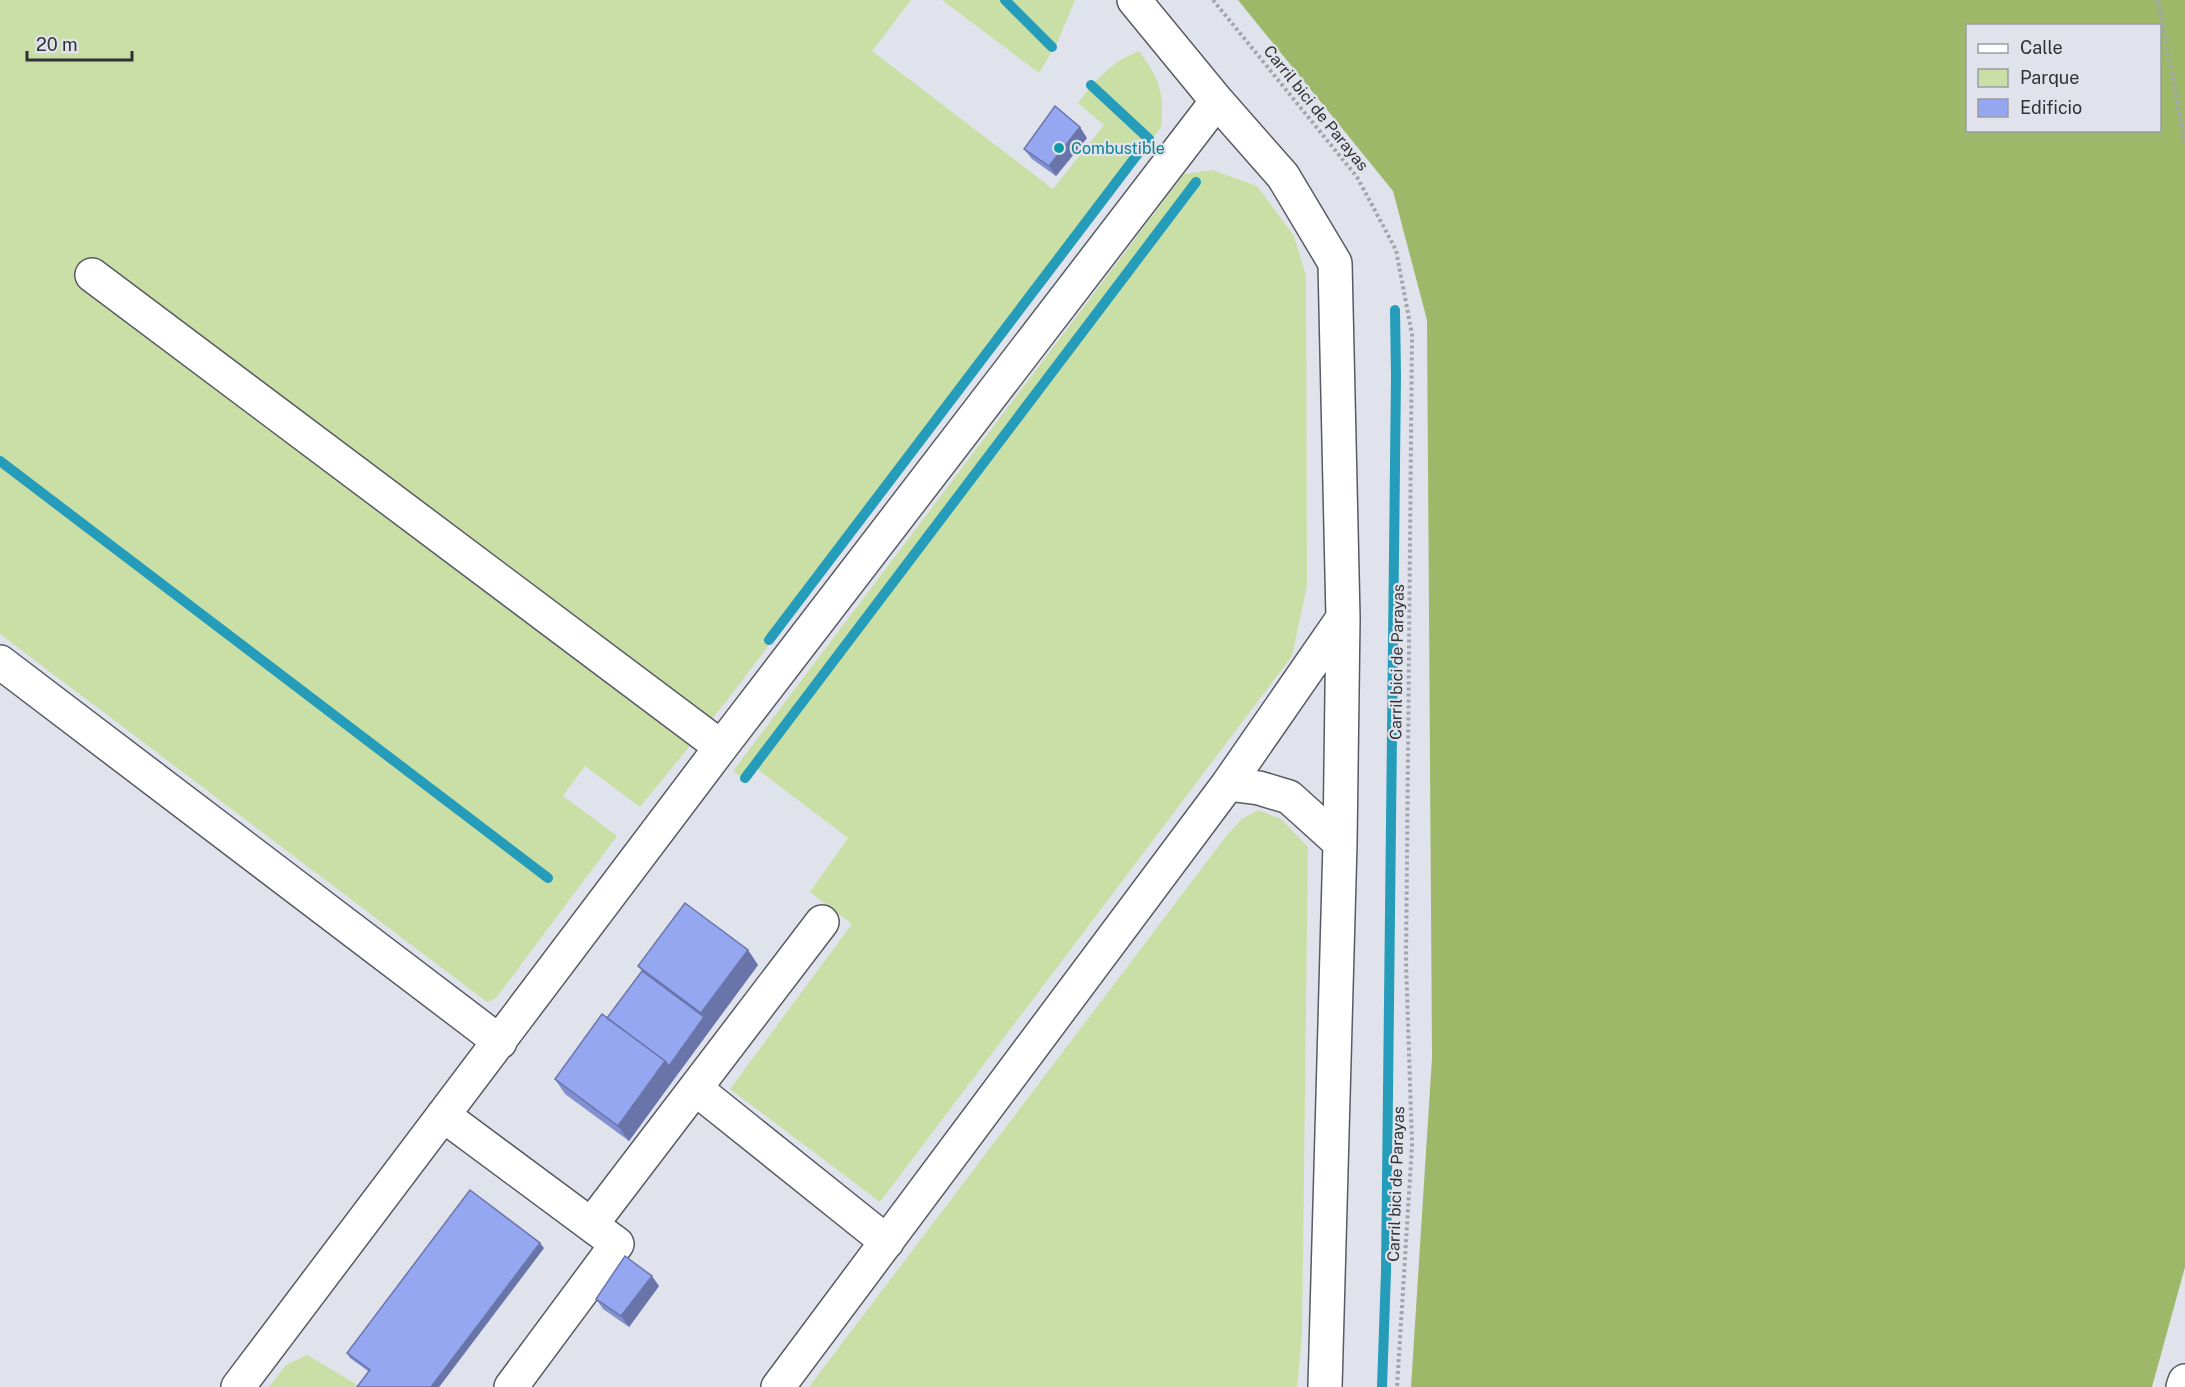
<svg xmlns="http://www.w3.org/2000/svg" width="2185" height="1387" font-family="'Public Sans',sans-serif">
  <rect width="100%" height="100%" fill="#e0e3ec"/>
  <path fill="#cadfa5" d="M0 0H911L872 51 1053 189 1104 125 1078 103C1095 80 1113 61 1139 51 1159 79 1165 92 1161 127L728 699 640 807 585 766 563 796 617 836 496 998 487 1002 0 634Z
    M942 0H1075L1058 41 1039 73Z
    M1212 170 1257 186 1294 236 1306 276 1307 585 1292 656 880 1202 730 1089 852 924 810 892 848 838 757 769 746 781 733 771 1184 174Z
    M1258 810 1281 819 1308 847 1302 1336 1297 1387H809L1227 835 1242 819Z
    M307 1355 361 1387H269L286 1365Z"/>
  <path fill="#9db869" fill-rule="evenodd" d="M1238 0H2185V1267L2152 1387H1411L1432 1058 1427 320 1393 191ZM1968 26H2160V130H1968Z"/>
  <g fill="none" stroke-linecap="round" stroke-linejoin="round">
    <path stroke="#249cba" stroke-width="10" d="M1005 0 1052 47
      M0 461 548 878
      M769 640 1149 139 1091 85
      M745 778 1196 182
      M1382 1387 1386 1272 1396 375 1395 310"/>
    <g stroke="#595b63" stroke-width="36">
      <path id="minor" d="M1134 0 1217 101
        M92 275 721 747
        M0 662 500 1042
        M1228 784 1259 788 1289 797 1340 843
        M696 1089 887 1242
        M443 1115 617 1244 511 1387
        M591 1225 822 922
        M238 1387 721 747 1217 101 1283 176 1335 263 1343 618 1340 843 1325 1387
        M778 1387 1228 784 1343 618
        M2183 1387 2185 1381"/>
    </g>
    <path stroke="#a3a5ac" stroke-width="4" stroke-dasharray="3 3" stroke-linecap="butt" d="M1213 0 1357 177 1396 250 1412 334 1406 962 1412 1145 1397 1387
      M2158 0 2185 143"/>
    <use href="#minor" stroke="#fff" stroke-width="33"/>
  </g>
  <path fill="#8190cf" d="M1087 138 1056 176 1032 159 1024 149Z
    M748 950 758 965 629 1141 565 1094 555 1079 607 1018 642 971 638 966Z
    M544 1248 439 1387H357L368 1371 350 1358 347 1353Z
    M659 1286 629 1327 603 1309 596 1299Z"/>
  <path fill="#6975a9" d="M1080 127 1087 138 1056 176 1049 166Z
    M748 950 758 965 676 1076 669 1066 704 1017 701 1013Z
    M665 1061 676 1076 629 1141 618 1126Z
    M540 1243 544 1248 439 1387H431Z
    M652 1276 659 1286 629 1327 621 1316Z"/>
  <path fill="#96a7f1" stroke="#6975a9" stroke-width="1.5" d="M1055 106 1080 127 1049 166 1024 149Z
    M685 903 748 950 701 1013 638 966Z
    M642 971 704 1017 669 1066 665 1061 607 1018Z
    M602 1014 665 1061 618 1126 555 1079Z
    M470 1190 540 1243 431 1387H357L370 1370 347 1353Z
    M625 1256 652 1276 621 1316 596 1299Z"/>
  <circle fill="#0f9aa8" stroke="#e0e3ec" stroke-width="2" cx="1059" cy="148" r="6"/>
  <g text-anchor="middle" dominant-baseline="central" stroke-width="4.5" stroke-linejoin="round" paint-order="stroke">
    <g font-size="16" fill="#303134" stroke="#e0e3ec">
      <text transform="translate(1316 108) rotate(51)">Carril bici de Parayas</text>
      <text transform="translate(1397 662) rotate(-89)">Carril bici de Parayas</text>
      <text transform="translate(1396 1184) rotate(-88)">Carril bici de Parayas</text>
    </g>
    <g font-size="16" fill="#0d838f" stroke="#e0e3ec" text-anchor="start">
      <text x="1071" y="148">Combustible</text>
    </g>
  </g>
  <rect x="1966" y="24" width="195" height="108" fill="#e0e3ec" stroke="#9a9ca2" stroke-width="1.5"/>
  <rect x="1978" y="44" width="30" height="9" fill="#ffffff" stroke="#9a9ca2" stroke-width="1.5"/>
  <text x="2020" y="54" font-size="18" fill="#303134">Calle</text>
  <rect x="1978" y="69" width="30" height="18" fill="#cadfa5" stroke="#9a9ca2" stroke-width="1.5"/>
  <text x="2020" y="84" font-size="18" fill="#303134">Parque</text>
  <rect x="1978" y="99" width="30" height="18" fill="#96a7f1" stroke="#9a9ca2" stroke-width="1.5"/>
  <text x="2020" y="114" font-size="18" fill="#303134">Edificio</text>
  <path d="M27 51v9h105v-9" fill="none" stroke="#303134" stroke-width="3"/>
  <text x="36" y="51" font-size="18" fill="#303134" stroke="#e0e3ec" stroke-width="4.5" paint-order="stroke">20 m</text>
</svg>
